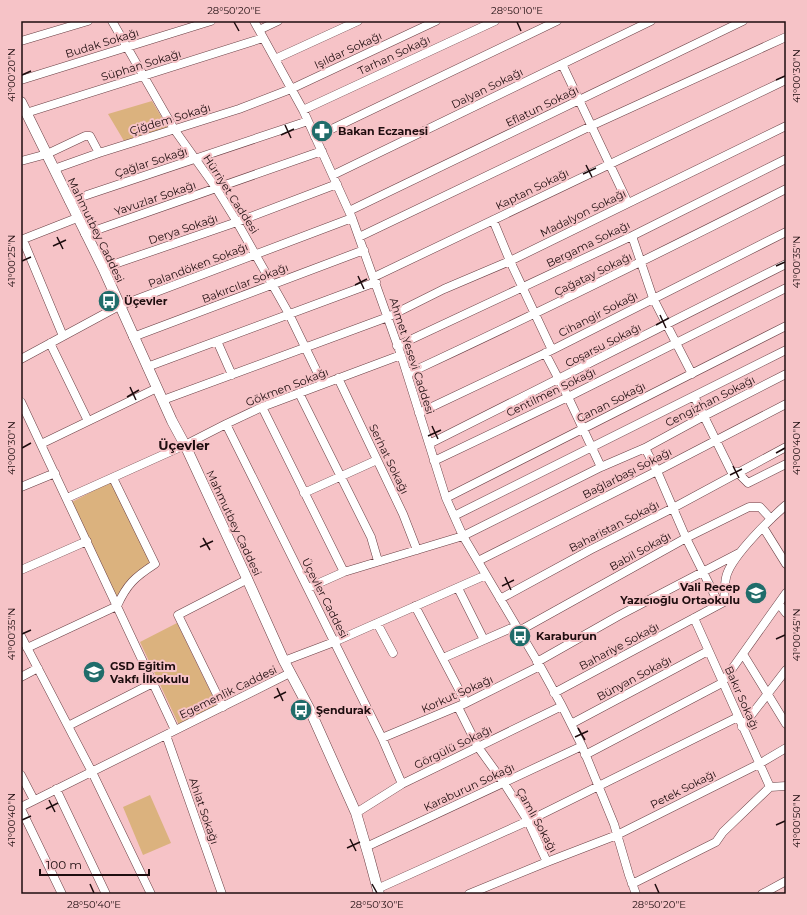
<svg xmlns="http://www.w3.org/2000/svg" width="807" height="915" font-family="Montserrat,sans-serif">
  <rect width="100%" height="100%" fill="#f6c3c7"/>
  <path fill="#dbb27e" d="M152 101 168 128 124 141 108 114Z
    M112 481 152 564 134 574 116 597 72 502Z
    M177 623 217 705 179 725 140 642Z
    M150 795 171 843 143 855 123 807Z"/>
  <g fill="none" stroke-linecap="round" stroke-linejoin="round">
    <g stroke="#693f44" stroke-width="9">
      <path id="minor" d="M112 21 174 129 216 188 237 222 289 314 323 384
        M254 21 303 110 352 218 401 355 446 498 463 536 540 666 562 706 582 746 614 824 629 875 636 894
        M259 30 278 21
        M21 41 88 21
        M275 59 358 21
        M562 64 628 203
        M21 80 211 21
        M303 110 495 21
        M26 113 263 38
        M315 137 557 21
        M21 161 47 154 85 136H90L99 153
        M54 169 99 153 239 109 291 89 436 21
        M333 175 651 21
        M69 201 308 121
        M349 211 743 21
        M493 220 510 261 552 350
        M85 234 322 151
        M632 236 653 298 692 374
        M359 237 591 126 786 37
        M21 240 77 218
        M23 240 63 336
        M103 268 237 222 337 184
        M374 277 786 80
        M133 337 364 250
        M217 341 232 375
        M50 343 88 421
        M397 346 632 236 786 159
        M545 353 568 397 601 467
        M21 359 119 306 352 218
        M147 367 376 282
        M407 374C534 315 660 253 786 189
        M338 378 403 514 417 550
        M299 393 371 537 378 561
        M694 396 733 475
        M163 400 388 317 444 289 510 261 786 126
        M21 402 175 730
        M262 407 344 572 463 536 601 467 645 448 704 416 786 374
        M419 413 552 350 786 232
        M226 424 382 738 402 784
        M41 444 157 388
        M429 444 786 264
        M645 448 657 471 686 538 719 604
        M434 461 568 397 786 288
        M737 472 748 483 786 464
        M21 487 55 473
        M304 493 377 460
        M67 498 185 445 226 424 262 407 401 355
        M446 498 786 326
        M454 516 786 350
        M763 527 786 564
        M478 561 657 471 786 404
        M21 570 87 541
        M308 588 344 572
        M458 588 484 640
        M500 599 590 550 673 508 786 447
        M779 604 786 613
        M415 606 466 703
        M694 618 770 787
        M377 623 393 653
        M519 631 686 538 749 507H760L771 519
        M21 636 92 772 151 894
        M27 648 117 606C127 584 135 577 155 564L113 478
        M743 654 786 724
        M443 658 516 626
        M284 661 334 642 486 575
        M537 662 620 615 739 553
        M21 677 38 668
        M554 693 724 602C725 593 724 582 727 574 734 554 770 519 786 505
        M223 707 178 615 248 579
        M458 707 478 747 504 783 528 821 547 862
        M571 724 708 651
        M68 726 153 683
        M742 727 786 670
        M166 735 222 894
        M382 738 466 703 540 666
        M585 755 722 683 786 593
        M21 775 34 800
        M56 789 106 894
        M21 807 290 673
        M21 809 62 894
        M356 813 402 784 562 706
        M366 847 582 746
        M632 884 716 842 723 832 770 787 786 786
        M377 889 528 821 738 717
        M469 894 547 862 617 835 759 764 786 748
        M762 894 786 881"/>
    </g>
    <g stroke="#693f44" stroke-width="11">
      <path id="major" d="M21 102 103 268 172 421 185 445 244 572 284 661 309 708 356 813 369 857 379 894"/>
    </g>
    <use href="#minor" stroke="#fff" stroke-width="8"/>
    <use href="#major" stroke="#fff" stroke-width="10"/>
  </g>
  <path fill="none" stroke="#1e0d0f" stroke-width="1.5" d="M234 22 239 31M517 22 521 31M22 75 31 71M776 80 785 76M285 125 291 138M281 135 294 129M586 165 592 177M583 174 596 168M57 237 63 249M53 246 66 240M22 261 31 257M776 266 785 262M358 276 364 289M355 285 367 279M660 315 666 328M656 325 669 318M130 387 136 400M127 397 139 390M432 426 438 439M428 436 441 430M22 448 31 443M776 453 785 448M733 466 739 478M730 475 742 469M203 538 210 550M200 547 213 541M505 577 511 590M502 586 514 580M22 634 31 630M776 639 785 635M277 688 283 701M274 698 286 692M578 728 585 740M575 737 588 731M49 800 55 812M46 809 58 803M22 820 31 816M776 825 785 821M350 839 356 851M347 848 360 842M90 884 94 893M372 884 377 893M655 884 659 893"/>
  <defs>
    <g id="pharmacy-disc" transform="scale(1.15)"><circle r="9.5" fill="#206c6a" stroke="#f6c3c7"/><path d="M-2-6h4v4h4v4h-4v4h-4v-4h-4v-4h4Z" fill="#fff"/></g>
    <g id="bus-disc" transform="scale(1.15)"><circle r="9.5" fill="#206c6a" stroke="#f6c3c7"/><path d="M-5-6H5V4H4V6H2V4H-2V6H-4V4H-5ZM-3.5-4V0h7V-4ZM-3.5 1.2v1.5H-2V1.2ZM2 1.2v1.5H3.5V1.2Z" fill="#fff"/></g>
    <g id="school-disc" transform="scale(1.15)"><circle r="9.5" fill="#206c6a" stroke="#f6c3c7"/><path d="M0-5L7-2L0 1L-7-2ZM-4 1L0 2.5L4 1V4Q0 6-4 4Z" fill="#fff"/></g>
  </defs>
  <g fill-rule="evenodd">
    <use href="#pharmacy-disc" x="322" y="131"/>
    <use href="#bus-disc" x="109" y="301"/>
    <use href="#school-disc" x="756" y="593"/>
    <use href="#bus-disc" x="520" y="636"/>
    <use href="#school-disc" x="94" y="672"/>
    <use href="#bus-disc" x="301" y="710"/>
  </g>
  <g text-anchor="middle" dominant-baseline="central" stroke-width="4" stroke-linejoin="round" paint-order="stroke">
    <g font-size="11" fill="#1e0d0f" stroke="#f6c3c7">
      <text transform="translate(102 43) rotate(-17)">Budak Sokağı</text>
      <text transform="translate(348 50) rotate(-25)">Işıldar Sokağı</text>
      <text transform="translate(394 55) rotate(-25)">Tarhan Sokağı</text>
      <text transform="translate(141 65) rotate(-17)">Süphan Sokağı</text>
      <text transform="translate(487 88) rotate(-26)">Dalyan Sokağı</text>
      <text transform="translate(542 106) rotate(-26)">Eflatun Sokağı</text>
      <text transform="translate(170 119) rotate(-17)">Çiğdem Sokağı</text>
      <text transform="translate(151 162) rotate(-18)">Çağlar Sokağı</text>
      <text transform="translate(532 189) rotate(-26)">Kaptan Sokağı</text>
      <text transform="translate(231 194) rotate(57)">Hürriyet Caddesi</text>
      <text transform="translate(155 198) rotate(-19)">Yavuzlar Sokağı</text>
      <text transform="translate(583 213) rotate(-26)">Madalyon Sokağı</text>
      <text transform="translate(183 229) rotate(-19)">Derya Sokağı</text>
      <text transform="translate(96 230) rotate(64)">Mahmutbey Caddesi</text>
      <text transform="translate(588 244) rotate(-26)">Bergama Sokağı</text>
      <text transform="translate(198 265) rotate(-21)">Palandöken Sokağı</text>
      <text transform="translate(593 274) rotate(-26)">Çağatay Sokağı</text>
      <text transform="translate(245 283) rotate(-21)">Bakırcılar Sokağı</text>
      <text transform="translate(598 314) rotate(-27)">Cihangir Sokağı</text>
      <text transform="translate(603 345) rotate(-27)">Coşarsu Sokağı</text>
      <text transform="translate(412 356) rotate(72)">Ahmet Yesevi Caddesi</text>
      <text transform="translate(287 387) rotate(-21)">Gökmen Sokağı</text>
      <text transform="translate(551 392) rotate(-26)">Centilmen Sokağı</text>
      <text transform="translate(710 401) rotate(-27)">Cengizhan Sokağı</text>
      <text transform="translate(611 402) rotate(-27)">Canan Sokağı</text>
      <text transform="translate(389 459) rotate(64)">Serhat Sokağı</text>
      <text transform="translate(627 473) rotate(-27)">Bağlarbaşı Sokağı</text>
      <text transform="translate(234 523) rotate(65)">Mahmutbey Caddesi</text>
      <text transform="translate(614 526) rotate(-27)">Baharistan Sokağı</text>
      <text transform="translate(640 551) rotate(-29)">Babil Sokağı</text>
      <text transform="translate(325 598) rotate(63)">Üçevler Caddesi</text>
      <text transform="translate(619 646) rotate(-28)">Bahariye Sokağı</text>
      <text transform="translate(634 678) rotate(-28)">Bünyan Sokağı</text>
      <text transform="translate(228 692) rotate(-26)">Egemenlik Caddesi</text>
      <text transform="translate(457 694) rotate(-24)">Korkut Sokağı</text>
      <text transform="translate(742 698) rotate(66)">Bakır Sokağı</text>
      <text transform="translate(453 747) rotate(-26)">Görgülü Sokağı</text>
      <text transform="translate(469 787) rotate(-25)">Karaburun Sokağı</text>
      <text transform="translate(683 789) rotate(-27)">Petek Sokağı</text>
      <text transform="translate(204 811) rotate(71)">Ahlat Sokağı</text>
      <text transform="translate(537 820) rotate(61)">Çamlı Sokağı</text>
    </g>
    <g font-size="11" font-weight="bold" fill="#1e0d0f" stroke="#f6c3c7" text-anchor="start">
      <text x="338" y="131">Bakan Eczanesi</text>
      <text x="124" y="301">Üçevler</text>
      <text x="740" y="587" text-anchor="end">Vali Recep<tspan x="740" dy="13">Yazıcıoğlu Ortaokulu</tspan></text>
      <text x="536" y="636">Karaburun</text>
      <text x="110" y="666">GSD Eğitim<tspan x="110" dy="13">Vakfı İlkokulu</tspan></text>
      <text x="316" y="710">Şendurak</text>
    </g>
    <g font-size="13" font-weight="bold" fill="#1e0d0f" stroke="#f6c3c7">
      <text x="184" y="445">Üçevler</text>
    </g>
  </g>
  <rect width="807" height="915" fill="none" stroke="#f6c3c7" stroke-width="44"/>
  <path d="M40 869v6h109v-6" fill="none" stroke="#1e0d0f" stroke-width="2"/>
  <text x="46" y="869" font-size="12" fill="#1e0d0f" stroke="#f6c3c7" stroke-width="3" paint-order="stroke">100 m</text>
  <rect x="22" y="22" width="763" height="871" fill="none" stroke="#1e0d0f" stroke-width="1.5"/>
  <g font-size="10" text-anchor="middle" fill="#1e0d0f">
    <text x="234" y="14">28°50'20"E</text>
    <text x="517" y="14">28°50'10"E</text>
    <text transform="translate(11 75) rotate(-90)" y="4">41°00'20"N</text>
    <text transform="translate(796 76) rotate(-90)" y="4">41°00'30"N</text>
    <text transform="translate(11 261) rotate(-90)" y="4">41°00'25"N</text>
    <text transform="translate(796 262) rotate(-90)" y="4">41°00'35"N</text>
    <text transform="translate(11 448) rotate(-90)" y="4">41°00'30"N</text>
    <text transform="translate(796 448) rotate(-90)" y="4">41°00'40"N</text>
    <text transform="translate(11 634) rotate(-90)" y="4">41°00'35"N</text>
    <text transform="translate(796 635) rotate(-90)" y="4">41°00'45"N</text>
    <text transform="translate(11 820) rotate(-90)" y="4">41°00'40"N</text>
    <text transform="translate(796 821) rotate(-90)" y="4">41°00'50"N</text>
    <text x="94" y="908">28°50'40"E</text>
    <text x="377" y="908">28°50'30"E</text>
    <text x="659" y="908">28°50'20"E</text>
  </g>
</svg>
